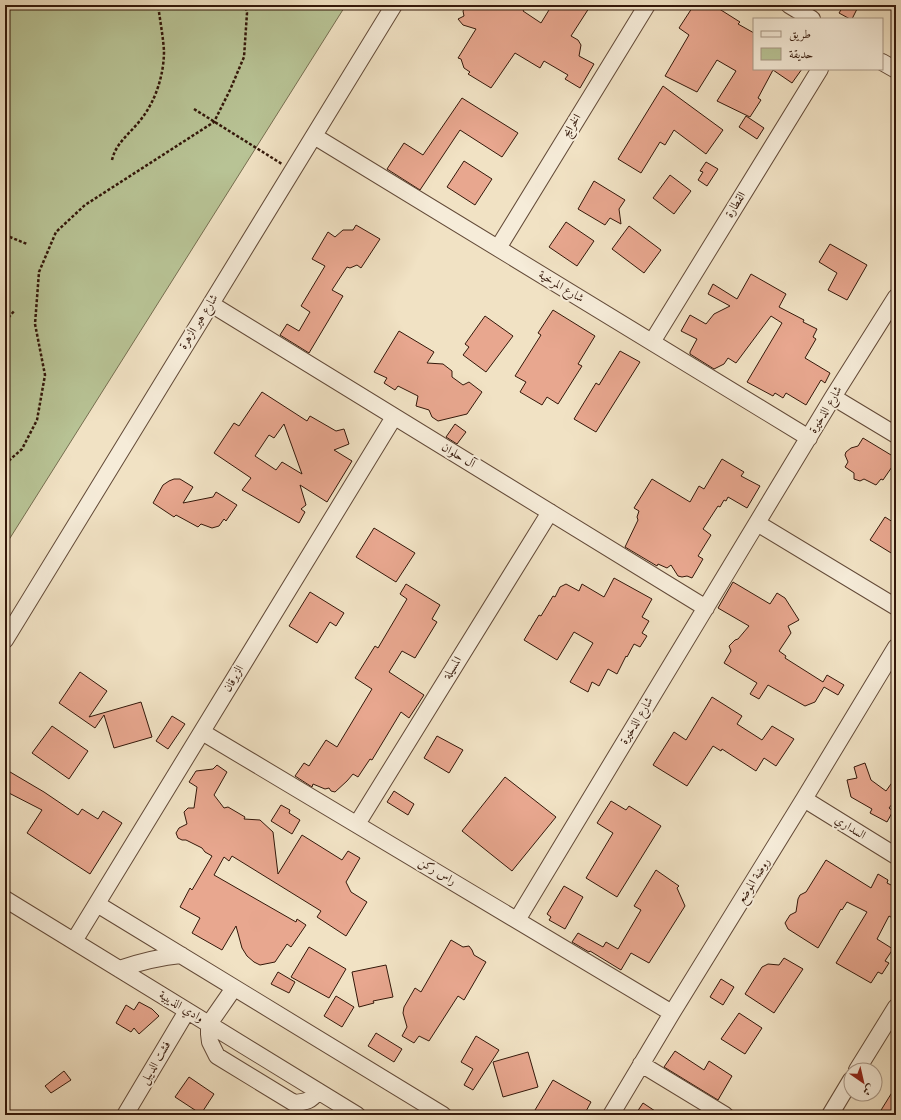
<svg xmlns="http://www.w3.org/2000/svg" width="901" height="1120" font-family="'Old Standard TT',Amiri,serif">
  <rect width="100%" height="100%" fill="#f1e2c4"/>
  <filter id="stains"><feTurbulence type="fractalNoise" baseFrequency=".005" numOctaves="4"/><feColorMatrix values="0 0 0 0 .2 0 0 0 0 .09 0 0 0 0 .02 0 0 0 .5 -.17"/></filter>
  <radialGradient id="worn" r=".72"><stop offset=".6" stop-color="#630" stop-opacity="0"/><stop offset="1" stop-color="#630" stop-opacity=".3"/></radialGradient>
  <path fill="#b8c395" stroke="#766e50" d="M5 5H339L344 8 5 546Z"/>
  <path fill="#e8a78f" stroke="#34180a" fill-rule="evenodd" d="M469 5H527L523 11 541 23 552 5H591L571 36 578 40 581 45 579 56 594 64 580 88 565 79 568 75 544 61 540 68 515 53 491 88 468 74 470 72 464 68 461 59 458 58 476 29 463 25 458 19 464 16 463 11 466 6Z
    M694 5H713L740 22 738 24 754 33V69H802L792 83 773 70 758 98 761 100 750 117 717 101 736 71 717 60 697 92 665 76 689 35 679 28Z
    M844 5H859L852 19H850L839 13Z
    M663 86 723 130 706 154 674 130 665 145 660 142 641 173 618 159Z
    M462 98 518 133 502 157 460 130 420 190 387 169 404 143 423 155Z
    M746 116 764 128 757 139 739 127Z
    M464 161 492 179 475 205 447 187Z
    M706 162 718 169 707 186 698 180 703 172 700 171Z
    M670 175 691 191 674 214 653 198Z
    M594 181 625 200 619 209 621 224 610 218 605 225 578 209Z
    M566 222 594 241 577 266 549 247Z
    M356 225 380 239 361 268 357 265 350 268 347 267 332 290 343 296 309 353 280 335 287 324 299 331 310 312 301 306 325 266 312 259 328 232 335 237 343 230H353Z
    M629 226 661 250 644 273 612 249Z
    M830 244 867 265 847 300 828 290 837 273 819 262Z
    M751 274 786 294 779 307 804 320 803 322 817 329 813 337 816 339 805 358 830 373 825 383 821 380 806 405 786 393 783 398 775 393 773 396 747 382 782 323 771 316 736 363 728 358 724 364 714 369 690 354V352L697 339 681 331 690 315 706 324 714 314 730 306 708 294 713 284 737 299Z
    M553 310 595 336 578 364 582 366 558 404 547 397 542 405 520 392 526 382 515 376 541 335 538 333Z
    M485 316 513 336 486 372 463 355 469 347 465 344Z
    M399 331 434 352 427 363 443 364 452 371V377L463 385 469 382 482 392 467 414 438 421 432 417 429 410 416 406 418 396 398 386 395 390 384 383 387 378 374 372Z
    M620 351 640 362 596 432 574 419 596 383 599 385Z
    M262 392 307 421 310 416 336 431 344 429 349 444 334 450 352 461 327 502 300 485 306 505 301 509 305 512 299 523 242 490 251 478 214 453 234 423 239 426ZM284 424 302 474 282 462 276 470 255 456 269 435 274 438Z
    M455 424 466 432 457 444 446 437Z
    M863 438 896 458V461L883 480 881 479 876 485 864 479 860 481 854 479V473L845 467 848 462 845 455 846 452 851 448 858 446Z
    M722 459 744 472 741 476 760 486 747 508 728 497 726 501 724 500 720 507 718 506 703 529 711 535 698 556 703 559 692 578 687 576 682 577 678 576 671 565 667 568 658 564 657 566 625 547 638 520 637 517 639 511 634 508 652 479 690 502 699 486 704 489Z
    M174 479H180L193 487 183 503 213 497 216 492 237 505 226 521 224 519 219 526 212 528 201 524 198 527 176 515 174 517 153 503 163 485 169 481Z
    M885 517 896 524V556L870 540Z
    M374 528 415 553 396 582 356 557Z
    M614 578 652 599 642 617 649 621 642 633 647 636 640 647 634 644 627 657 626 656 617 674 608 669 599 686 592 682 588 692 570 682 593 643 574 632 557 660 524 640 539 615 541 616 553 596 555 597 560 587 566 584 579 591 582 584 604 597Z
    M733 582 770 604 777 593 785 598 799 620 788 626 791 633 779 651 786 656 785 658 823 682 827 675 844 685 838 695 824 687 815 702 805 706 768 685 759 699 750 694 757 683 724 663 731 651 729 646 735 640 738 639 749 626 718 608Z
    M406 584 440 605 432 619 437 622 415 658 402 651 389 672 424 695 409 718 401 712 372 760 370 759 358 777 353 774 347 781 335 792 331 791 329 788 325 789 313 784 312 787 295 776 304 763 309 766 326 740 337 747 372 689 355 678 375 646 378 648 407 599 400 594Z
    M310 592 344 613 336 626 330 622 317 643 289 626Z
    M80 672 107 691 89 717 141 702 152 737 114 748 104 715 95 728 59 703Z
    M712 697 742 716 737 724 762 740 772 726 794 739 776 766 764 758 756 771 722 749 721 751 713 746 687 786 653 765 674 732 686 740Z
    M172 716 185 724 168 749 156 741Z
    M52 726 88 751 69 779 32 753Z
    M437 736 463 750 449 773 424 758Z
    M865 763 871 780 886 791 896 777V799L889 808 893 811 887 822 870 813 872 809 851 797 847 780 857 778 854 767Z
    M217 765 227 772 214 795 224 808 228 807 245 817 244 819 260 820 273 832 278 874 302 835 342 860 348 851 360 858 346 882 351 892 367 902 346 936 317 917 321 911 232 856 229 861 224 857 214 875 296 922 297 919 306 925 291 947 287 944 275 962 260 965 254 962 247 956 242 948 236 926 222 950 192 933 200 918 180 907 190 888 192 890 212 856 205 852 202 848 186 840H182L178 838 176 833 179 828 187 824 184 812 188 808H194L197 787 189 782 196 771 213 769Z
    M5 769 44 792 78 815 82 809 98 819 103 811 122 823 90 874 27 833 42 810 5 791Z
    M505 777 556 817 512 871 462 831Z
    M394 791 414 804 408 815 387 802Z
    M611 801 626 810 629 806 661 826 617 897 586 878 613 833 597 823Z
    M281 805 290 810 289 813 300 820 292 834 271 821Z
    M826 860 871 888 878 874 888 880 887 883 895 887 896 890V920L889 916 877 939 893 949 885 961 889 963 882 974 878 972 871 983 836 963 867 912 847 902 842 910 841 909 818 948 788 929 785 923 790 915 796 912 798 899 800 895 806 892Z
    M656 870 679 886 677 888 685 906 649 963 631 953 621 970 590 951 589 952 572 942 578 933 603 947 606 942 618 949 641 910 634 906Z
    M564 886 583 897 565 929 549 920 551 917 547 914Z
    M451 940 463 947 469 946 472 950 474 955 486 962 464 1000 458 996 429 1041 419 1036 414 1043 402 1036 407 1027 403 1013 404 1007 415 988 421 992Z
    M309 947 346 969 329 998 291 977Z
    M784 958 803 969 774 1013 745 994 762 967 768 964 779 965Z
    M386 965 393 997 373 1001 374 1003 359 1007 352 972Z
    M278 972 295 982 289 993 271 984Z
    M721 979 734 987 723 1005 710 997Z
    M336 996 354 1007 342 1027 324 1016Z
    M139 1002 152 1009 159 1016 139 1034 134 1028 131 1032 116 1023 126 1005 134 1010Z
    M739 1013 762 1028 745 1054 721 1039Z
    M376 1033 402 1049 394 1062 368 1046Z
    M476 1036 499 1050 473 1090 464 1085 473 1069 461 1062Z
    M675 1051 704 1070 709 1061 732 1076 718 1100 664 1067Z
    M528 1052 538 1087 503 1097 493 1062Z
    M64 1071 71 1080 51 1093 45 1086Z
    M189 1077 214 1094 201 1114 175 1097Z
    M553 1080 591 1102 584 1115H532Z
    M896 1086V1115H878Z
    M643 1103 661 1115H635Z"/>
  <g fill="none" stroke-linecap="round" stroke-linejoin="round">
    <g stroke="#634a38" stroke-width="18">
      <path id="minor" d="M789 5 812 19
        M882 62 896 70
        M314 136 809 438
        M498 248 647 5
        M211 304 706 608
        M652 342 820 69
        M833 397 896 435
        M757 523 896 607
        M5 640 394 5
        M202 732 672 1013
        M804 799 896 856
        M357 824 550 512
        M5 899 357 1115
        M97 904 443 1115
        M517 920 833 397 896 297
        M74 941 394 417
        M119 969C140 962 159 957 181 955
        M234 988 209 1024V1034L210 1042 217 1056 294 1103C306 1102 311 1101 318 1091
        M641 1064 725 1115
        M857 1070 896 1007
        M125 1115 187 1011
        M611 1115 672 1013 804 799 896 647
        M830 1115 851 1080"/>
    </g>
    <path stroke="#34180a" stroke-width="2.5" stroke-dasharray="3 2" stroke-linecap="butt" d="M194 109 282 164
      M112 160C116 142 132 132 142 118 156 100 164 74 164 51 163 36 160 20 158 5
      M5 235 27 244
      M5 327 9 317 15 310
      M5 464 22 449 37 420 45 375 35 324 39 272 56 232 85 205 214 122 230 90 244 57 247 13 245 5"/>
    <use href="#minor" stroke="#f6ecd9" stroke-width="16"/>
  </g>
  <g text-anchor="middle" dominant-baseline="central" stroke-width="4" stroke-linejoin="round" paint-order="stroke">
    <g font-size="12" fill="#34180a" stroke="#f6ecd9">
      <text transform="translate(572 126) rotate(-58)">الخرايج</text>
      <text transform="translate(736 205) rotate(-58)">القطارة</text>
      <text transform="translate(561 287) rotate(31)">شارع المرخية</text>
      <text transform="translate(199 322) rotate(-58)">شارع هير الزهرة</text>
      <text transform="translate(826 410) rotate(-59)">شارع الذخيرة</text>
      <text transform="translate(458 456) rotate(31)">آل حلوان</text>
      <text transform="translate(453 668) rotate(-58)">المسيلة</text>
      <text transform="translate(234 679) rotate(-59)">الزبرقان</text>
      <text transform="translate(637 721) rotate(-59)">شارع الذخيرة</text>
      <text transform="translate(850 828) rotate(32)">السداري</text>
      <text transform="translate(437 872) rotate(31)">راس ركن</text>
      <text transform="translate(754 881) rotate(-58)">روضة الموضع</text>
      <text transform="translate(181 1007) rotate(31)">وادي الذيبية</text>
      <text transform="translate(156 1063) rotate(-59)">فشت الديبل</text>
    </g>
  </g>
  <rect width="901" height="1120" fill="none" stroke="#f1e2c4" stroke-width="20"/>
  <rect x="6" y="6" width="889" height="1108" fill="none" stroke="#34180a" stroke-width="2"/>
  <rect x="10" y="10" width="881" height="1100" fill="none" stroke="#34180a"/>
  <rect x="753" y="18" width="130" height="52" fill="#f6ecd9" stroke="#a89786"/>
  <rect x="761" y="31" width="20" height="6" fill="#f6ecd9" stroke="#a89786"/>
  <text x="789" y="38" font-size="12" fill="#34180a">طريق</text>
  <rect x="761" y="48" width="20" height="12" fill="#b8c395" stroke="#a89786"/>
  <text x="789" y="58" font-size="12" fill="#34180a">حديقة</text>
  <g transform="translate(863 1082) rotate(146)"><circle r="19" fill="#f6ecd9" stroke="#a89786"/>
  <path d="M0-3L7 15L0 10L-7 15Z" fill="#8f2418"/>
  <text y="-6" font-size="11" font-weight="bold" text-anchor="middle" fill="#34180a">ش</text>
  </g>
  <rect width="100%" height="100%" filter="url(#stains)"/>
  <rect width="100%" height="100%" fill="url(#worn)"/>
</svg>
